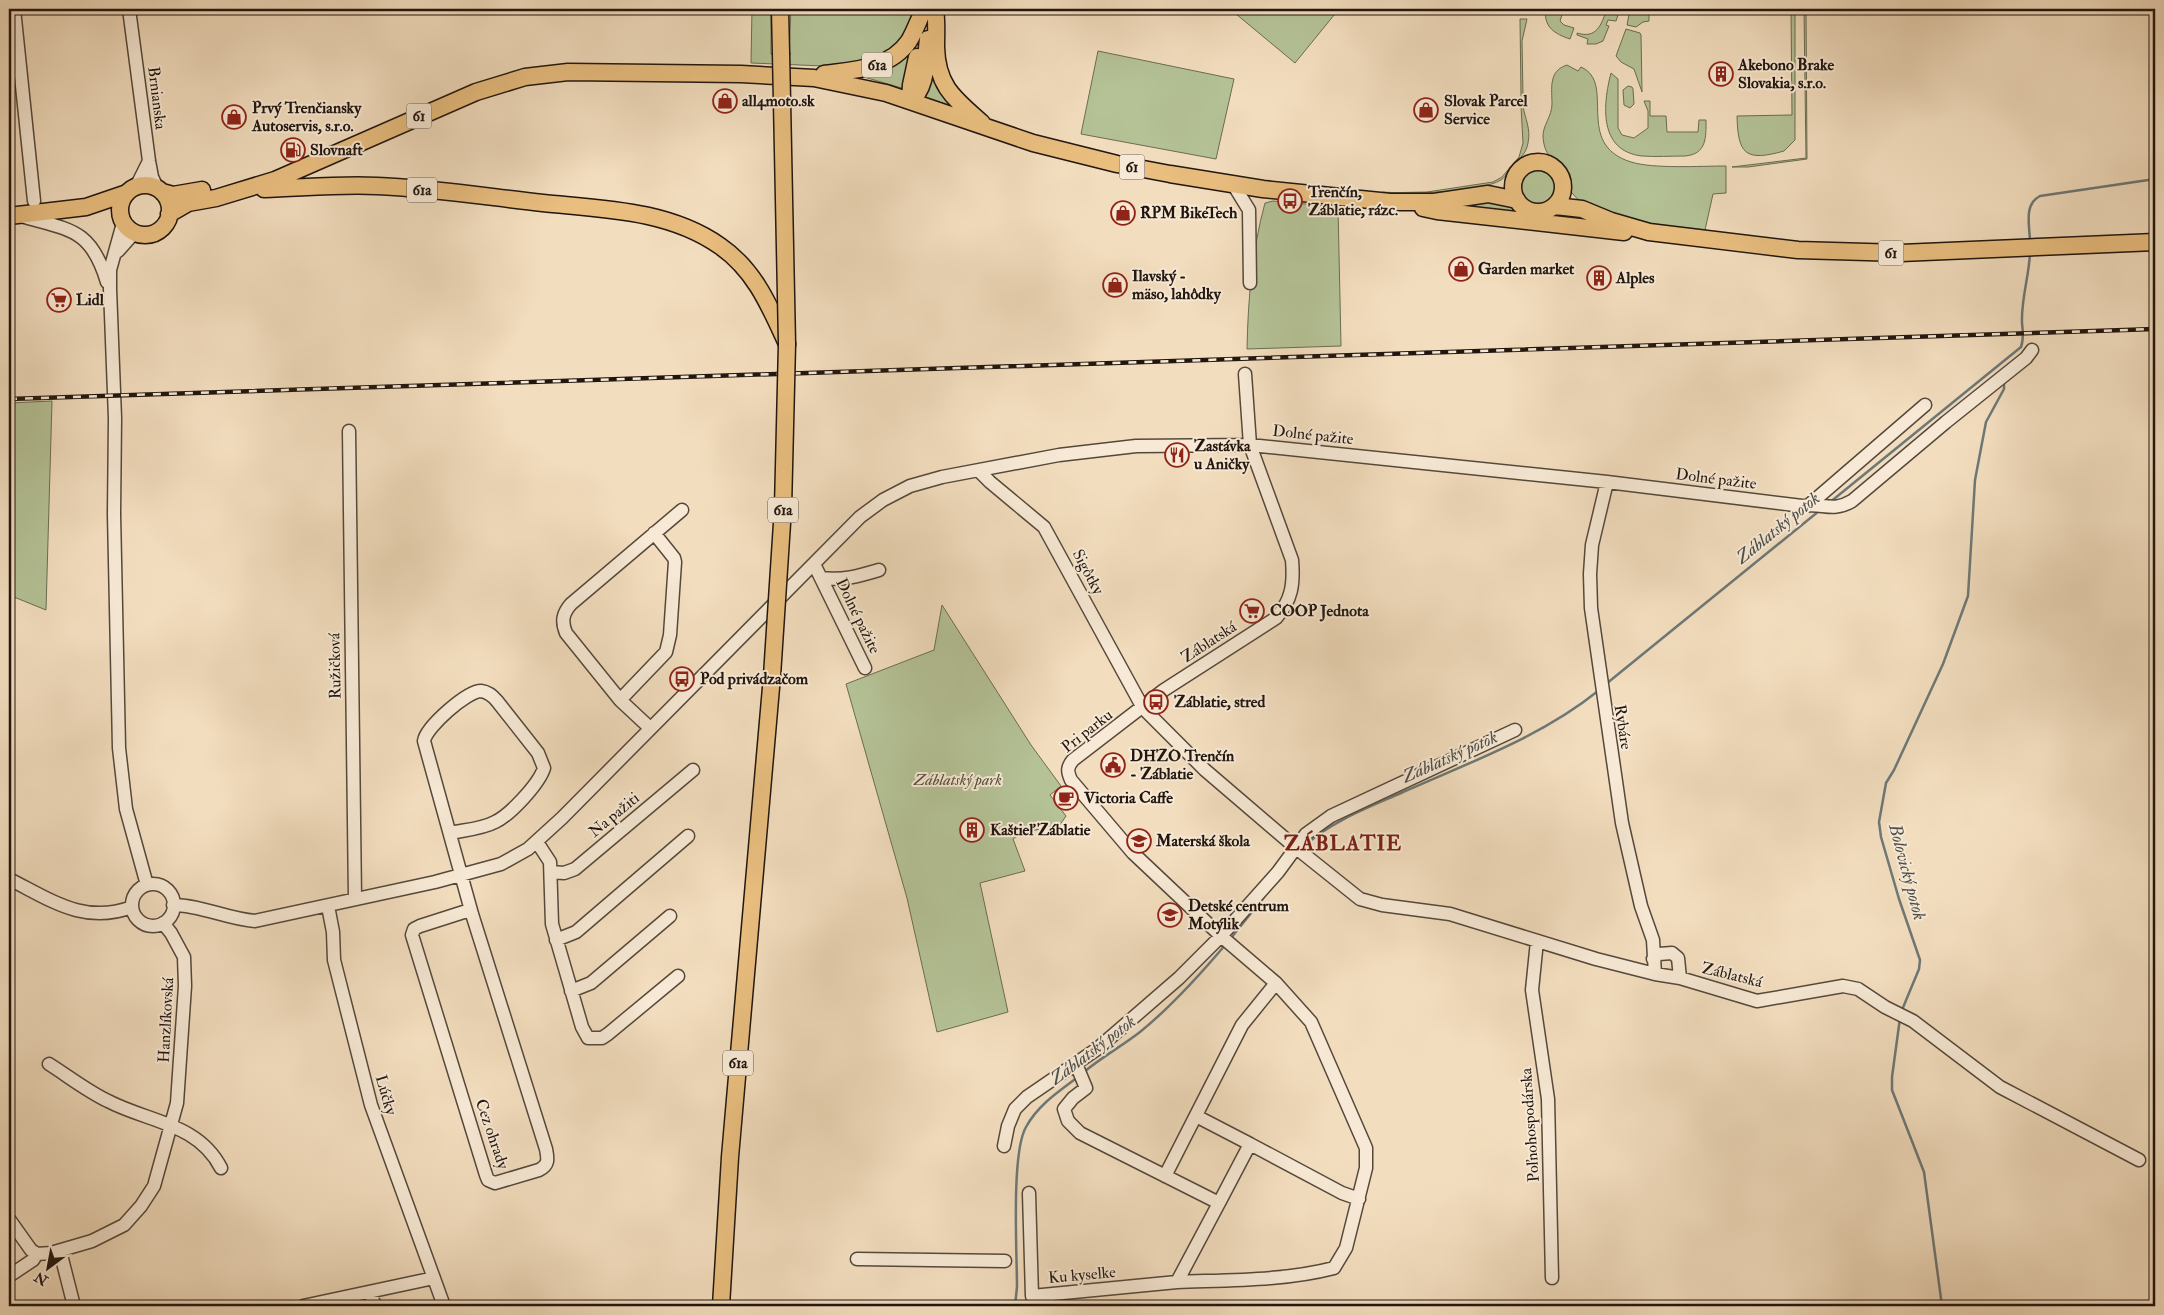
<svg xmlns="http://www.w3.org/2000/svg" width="2164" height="1315" font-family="'IM FELL Double Pica',serif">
  <rect width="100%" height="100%" fill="#f2ddbe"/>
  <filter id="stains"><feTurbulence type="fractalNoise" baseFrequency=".004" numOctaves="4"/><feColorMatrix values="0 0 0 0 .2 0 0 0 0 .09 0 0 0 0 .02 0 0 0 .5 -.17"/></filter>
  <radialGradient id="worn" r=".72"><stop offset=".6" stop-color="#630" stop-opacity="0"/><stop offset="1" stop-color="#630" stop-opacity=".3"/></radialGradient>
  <path fill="#b4c296" stroke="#6a6c52" d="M752 9H771V54H789L791 9H917L912 24 892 52 848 67 751 63Z
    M1230 9H1339L1295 63Z
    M1546 9H1564L1560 21 1564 25 1574 28 1570 39C1555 34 1543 27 1546 9Z
    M1607 9H1620L1616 21 1608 20 1606 25 1609 26 1603 41 1596 44H1587L1588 39 1577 35V33C1597 39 1601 25 1607 9Z
    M1630 9H1649V21L1643 22 1636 27 1627 25Z
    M1791 9H1795V140L1784 151C1745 162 1738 154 1737 116L1792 115Z
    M1804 9H1806L1807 159 1748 167H1732L1806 158Z
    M1520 19H1527L1522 41 1523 96H1521Z
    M1626 29 1640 33 1641 35 1642 92 1634 69 1621 62 1616 56Z
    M915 45 905 89 864 77V76Z
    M1098 51 1234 79 1216 159 1081 134Z
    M930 54 953 107 925 97Z
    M1567 65 1578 71 1581 67C1617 83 1573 144 1631 162 1653 169 1701 166 1726 166V193L1713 194 1705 230C1672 226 1593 221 1572 193 1567 186 1568 178 1563 171 1554 158 1544 157 1543 136 1543 125 1552 116 1552 104 1552 89 1548 71 1567 65Z
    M1611 73 1618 79V128L1622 135 1634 138 1648 128V111L1644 101H1650V116H1666L1667 132H1698L1699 120H1706C1706 137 1707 154 1685 156 1671 156 1656 157 1642 156 1598 151 1603 104 1611 73Z
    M1628 86 1632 87 1633 89 1634 104 1630 108 1624 105 1623 90Z
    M1521 106H1523C1525 119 1531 128 1528 143 1526 154 1520 158 1513 165 1508 170 1507 176 1501 180 1479 193 1409 194 1383 192L1379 193 1378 196 1243 179 1375 193 1427 192 1493 182 1502 177 1519 157 1523 143Z
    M1520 187a18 18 0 1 1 36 0a18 18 0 1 1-36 0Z
    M1498 199C1503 200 1509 201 1513 203 1520 208 1524 214 1533 216 1542 217 1548 213 1556 211 1572 207 1592 218 1604 226L1441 207Z
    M1273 201 1338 207 1341 346 1247 349C1248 300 1252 250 1265 203Z
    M52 401 46 610 9 595V403Z
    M942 605 1031 745 1061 786 1050 795 1066 816 1055 832 1050 826 1029 832 1027 830 1013 839 1025 871 980 883 1008 1012 937 1032 907 898 846 684 934 650Z"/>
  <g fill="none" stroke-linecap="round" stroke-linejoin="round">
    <path stroke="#6d7877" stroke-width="2.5" d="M2030 243C2030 226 2023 205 2040 196L2155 179
      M1829 503 2021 347C2024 339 2023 331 2022 323 2021 299 2029 277 2030 253
      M1606 684 1819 511
      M1304 846C1332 821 1367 808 1401 793 1468 763 1541 737 1598 691
      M1231 938 1264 897
      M1902 1010 1919 969 1920 960 1899 899 1881 837 1879 822 1886 783 1894 770 1943 664 1968 596 1975 480 1986 422 2004 389V383
      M1900 1018 1892 1077V1090L1924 1172 1942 1306
      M1084 1072C1102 1057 1122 1046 1140 1032 1172 1006 1199 976 1226 944
      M1015 1306 1017 1287C1017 1254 1011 1153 1026 1127 1038 1105 1058 1092 1078 1077"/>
    <g stroke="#55483b" stroke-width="15">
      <path id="minor" d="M14 9 34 201
        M129 9 149 161 152 177 158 190
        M1233 184 1249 210 1250 283
        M136 187 149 161
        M21 216C69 230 91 228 107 282
        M123 223 110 270V289L115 418 114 514 119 748 126 809 147 885
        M118 251 134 233
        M349 431 355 899
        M979 471 990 482 1044 527 1143 708 1205 770 1295 847 1360 899 1382 905 1450 914 1596 959 1655 974 1680 978 1757 1001 1843 986 1858 989 1885 1007 1913 1021 2000 1087 2139 1160
        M1607 482 1592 545 1590 574 1591 608 1622 823 1641 906 1653 940 1655 974
        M1809 505 1925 405
        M814 564 865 668
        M821 578C842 581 859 576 879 570
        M620 700 666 652 670 635 675 562 674 558 654 533
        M650 728 620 700 566 633C561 621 563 613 571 604L682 510
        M450 833C464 830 482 829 495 822 510 815 539 784 544 768L538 753 497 701C493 696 488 692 481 691 467 691 426 727 424 741L472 914 546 1149C548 1159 549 1165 539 1170L495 1183 488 1180 486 1175 412 935 414 929 420 926 470 910
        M537 842 550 862 552 924 582 1027 588 1038H602L608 1034 678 976
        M551 872 564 873 575 869 693 770
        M9 879C51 900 84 925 132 907
        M132 905a21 21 0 1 1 42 0a21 21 0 1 1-42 0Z
        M173 905C201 905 227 919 255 921L435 882 501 864 528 849 562 818 860 517 883 500 910 486 942 477 1059 455 1136 446 1250 445 1607 482 1802 506C1822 502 1832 513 1852 501L1946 422 2026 358 2032 350
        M328 906 333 932 334 960 371 1105 444 1306
        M556 940 576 932 688 836
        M1537 941 1532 990 1548 1099 1552 1278
        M1653 959 1659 954 1672 953 1678 958 1680 978
        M571 991 591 983 670 916
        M49 1064C68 1076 87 1091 108 1101 148 1122 198 1123 221 1168
        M1196 1116 1250 1144 1219 1203
        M1250 1144 1342 1193 1359 1199
        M1004 1146 1008 1126 1015 1109 1027 1097 1097 1049 1179 978 1221 936 1278 872 1306 834 1331 816 1515 730
        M1165 1176 1242 1025 1276 983
        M1029 1193 1032 1296 1177 1282 1219 1203 1080 1133 1068 1121 1064 1109 1073 1098 1086 1088 1076 1064
        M9 1219 31 1250 37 1254 51 1253 92 1241 124 1225 141 1206 154 1186 177 1103 185 986 184 957 171 933 163 923
        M60 1251 74 1306
        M857 1259 1005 1261
        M9 1276 33 1260 37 1254
        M1177 1282C1229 1280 1284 1281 1334 1268L1346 1248 1366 1168V1148L1311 1022 1276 983 1221 936 1133 853 1071 780C1067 771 1067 767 1073 760L1164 690 1276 618C1292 600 1294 584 1292 560L1250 445 1245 374
        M370 1292 375 1306
        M303 1306 434 1278"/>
    </g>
    <g stroke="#21160f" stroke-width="19">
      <path id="major" d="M780 9 781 53
        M935 9C937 22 936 34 936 47 937 87 955 99 982 123
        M824 74C854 70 890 69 909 41 915 31 919 19 924 9
        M910 101C928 88 925 60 928 39
        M910 101 911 85 917 57
        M1513 187a25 25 0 1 1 50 0a25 25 0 1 1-50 0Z
        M120 210a25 25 0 1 1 50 0a25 25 0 1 1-50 0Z
        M264 189C302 188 339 184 377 186 432 188 488 197 543 203 603 209 669 210 720 246 755 270 770 307 787 344
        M162 192 173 195 202 190
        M1555 206 1582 209 1611 221 1649 232 1798 250 1901 253 2155 242
        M1423 208 1437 211 1624 232
        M169 214 188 203 216 198 275 180 476 92 525 77 568 72 741 74 814 78 886 93 1033 143 1117 164 1170 174 1263 189 1390 202H1434L1488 194 1517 200
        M9 216 86 207 127 193
        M721 1306 730 1157 772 676"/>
    </g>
    <use href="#minor" stroke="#f7e9d5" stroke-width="12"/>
    <use href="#major" stroke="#e9be7f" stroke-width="16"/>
    <g stroke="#21160f" stroke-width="4.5">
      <path id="rail" d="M9 399 2155 329"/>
    </g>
    <use href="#rail" stroke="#f7e9d5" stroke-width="2.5" stroke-dasharray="8" stroke-linecap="butt"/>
    <g stroke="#21160f" stroke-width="19" stroke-linecap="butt">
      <path id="major-bridge" d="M772 676 783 508 787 344 781 53"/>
    </g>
    <use href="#major-bridge" stroke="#e9be7f" stroke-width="16"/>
  </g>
  <defs>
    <g id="building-ring" transform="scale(1.25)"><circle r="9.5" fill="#f7e9d5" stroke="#8f2418" stroke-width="1.5"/><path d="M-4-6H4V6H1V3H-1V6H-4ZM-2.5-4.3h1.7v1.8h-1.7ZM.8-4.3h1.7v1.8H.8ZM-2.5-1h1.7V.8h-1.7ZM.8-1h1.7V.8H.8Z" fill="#8f2418"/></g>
    <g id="shop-ring" transform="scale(1.25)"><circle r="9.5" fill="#f7e9d5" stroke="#8f2418" stroke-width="1.5"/><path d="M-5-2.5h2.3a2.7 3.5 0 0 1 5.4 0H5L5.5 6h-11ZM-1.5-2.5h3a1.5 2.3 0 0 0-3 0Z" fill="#8f2418"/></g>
    <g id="fuel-ring" transform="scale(1.25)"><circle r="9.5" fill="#f7e9d5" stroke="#8f2418" stroke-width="1.5"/><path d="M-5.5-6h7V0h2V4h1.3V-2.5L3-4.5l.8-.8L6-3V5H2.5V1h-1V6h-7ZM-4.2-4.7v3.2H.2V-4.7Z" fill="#8f2418"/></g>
    <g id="bus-ring" transform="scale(1.25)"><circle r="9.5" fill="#f7e9d5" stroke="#8f2418" stroke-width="1.5"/><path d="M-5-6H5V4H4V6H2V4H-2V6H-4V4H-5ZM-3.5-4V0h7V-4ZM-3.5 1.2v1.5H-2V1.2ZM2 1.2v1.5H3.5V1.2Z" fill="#8f2418"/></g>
    <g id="supermarket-ring" transform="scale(1.25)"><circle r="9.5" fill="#f7e9d5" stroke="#8f2418" stroke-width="1.5"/><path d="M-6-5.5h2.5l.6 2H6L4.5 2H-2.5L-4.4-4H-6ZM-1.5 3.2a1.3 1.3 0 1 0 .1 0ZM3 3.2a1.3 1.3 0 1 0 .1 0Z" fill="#8f2418"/></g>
    <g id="restaurant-ring" transform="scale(1.25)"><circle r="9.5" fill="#f7e9d5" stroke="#8f2418" stroke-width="1.5"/><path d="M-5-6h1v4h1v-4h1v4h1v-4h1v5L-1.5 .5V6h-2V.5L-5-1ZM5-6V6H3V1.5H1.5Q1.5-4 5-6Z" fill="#8f2418"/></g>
    <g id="civic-ring" transform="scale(1.25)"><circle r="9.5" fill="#f7e9d5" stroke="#8f2418" stroke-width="1.5"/><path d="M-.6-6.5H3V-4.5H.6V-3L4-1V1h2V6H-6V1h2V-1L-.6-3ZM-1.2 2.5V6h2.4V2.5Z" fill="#8f2418"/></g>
    <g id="cafe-ring" transform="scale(1.25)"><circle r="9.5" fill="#f7e9d5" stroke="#8f2418" stroke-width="1.5"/><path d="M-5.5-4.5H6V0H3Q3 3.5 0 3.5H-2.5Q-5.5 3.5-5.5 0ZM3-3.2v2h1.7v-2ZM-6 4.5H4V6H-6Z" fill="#8f2418"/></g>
    <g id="school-ring" transform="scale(1.25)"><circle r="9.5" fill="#f7e9d5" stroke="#8f2418" stroke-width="1.5"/><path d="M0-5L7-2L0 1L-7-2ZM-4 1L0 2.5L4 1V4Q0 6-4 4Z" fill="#8f2418"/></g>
  </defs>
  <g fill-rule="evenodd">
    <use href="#building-ring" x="1721" y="74"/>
    <use href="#shop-ring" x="725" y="101"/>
    <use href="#shop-ring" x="1426" y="110"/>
    <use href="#shop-ring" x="234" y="117"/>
    <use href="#fuel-ring" x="293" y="150"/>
    <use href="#bus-ring" x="1290" y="201"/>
    <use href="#shop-ring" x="1123" y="213"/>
    <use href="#shop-ring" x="1461" y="269"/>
    <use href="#building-ring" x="1599" y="278"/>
    <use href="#shop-ring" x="1115" y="285"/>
    <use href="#supermarket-ring" x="59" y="300"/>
    <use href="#restaurant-ring" x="1177" y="455"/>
    <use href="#supermarket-ring" x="1252" y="611"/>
    <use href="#bus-ring" x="682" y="679"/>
    <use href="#bus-ring" x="1156" y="702"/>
    <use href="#civic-ring" x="1113" y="765"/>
    <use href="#cafe-ring" x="1066" y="798"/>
    <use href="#building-ring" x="972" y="830"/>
    <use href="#school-ring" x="1139" y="841"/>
    <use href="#school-ring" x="1170" y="915"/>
  </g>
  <g text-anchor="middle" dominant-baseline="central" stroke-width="4" stroke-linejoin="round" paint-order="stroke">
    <g fill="#f7e9d5" stroke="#61554a" stroke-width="1">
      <rect x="862" y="52.5" width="30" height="25" rx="4"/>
      <rect x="406.5" y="103.5" width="25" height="25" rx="4"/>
      <rect x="1119.5" y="154.5" width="25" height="25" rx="4"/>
      <rect x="407" y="177.5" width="30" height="25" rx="4"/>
      <rect x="1878.5" y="240.5" width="25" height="25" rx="4"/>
      <rect x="768" y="497.5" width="30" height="25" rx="4"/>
      <rect x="723" y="1050.5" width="30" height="25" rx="4"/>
    </g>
    <g font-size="15" font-weight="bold" fill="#21160f">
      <text x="877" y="65">61a</text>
      <text x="419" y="116">61</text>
      <text x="1132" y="167">61</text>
      <text x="422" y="190">61a</text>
      <text x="1891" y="253">61</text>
      <text x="783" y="510">61a</text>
      <text x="738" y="1063">61a</text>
    </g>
    <g font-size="16" font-weight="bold" fill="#21160f" stroke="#f7e9d5" text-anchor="start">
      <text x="1738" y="65">Akebono Brake<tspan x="1738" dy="18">Slovakia, s.r.o.</tspan></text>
      <text x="742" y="101">all4moto.sk</text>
      <text x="1444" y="101">Slovak Parcel<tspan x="1444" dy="18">Service</tspan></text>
      <text x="252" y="108">Prvý Trenčiansky<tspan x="252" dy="18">Autoservis, s.r.o.</tspan></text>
      <text x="310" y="150">Slovnaft</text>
      <text x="1308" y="192">Trenčín,<tspan x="1308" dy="18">Záblatie, rázc.</tspan></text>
      <text x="1140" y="213">RPM BikeTech</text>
      <text x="1478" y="269">Garden market</text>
      <text x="1132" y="276">Ilavský -<tspan x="1132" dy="18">mäso, lahôdky</tspan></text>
      <text x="1616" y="278">Alples</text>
      <text x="76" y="300">Lidl</text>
      <text x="1194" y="446">Zastávka<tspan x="1194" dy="18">u Aničky</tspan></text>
      <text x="1270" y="611">COOP Jednota</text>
      <text x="700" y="679">Pod privádzačom</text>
      <text x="1174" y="702">Záblatie, stred</text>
      <text x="1130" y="756">DHZO Trenčín<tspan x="1130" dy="18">- Záblatie</tspan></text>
      <text x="1084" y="798">Victoria Caffe</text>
      <text x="990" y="830">Kaštieľ Záblatie</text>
      <text x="1156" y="841">Materská škola</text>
      <text x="1188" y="906">Detské centrum<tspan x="1188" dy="18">Motýlik</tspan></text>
    </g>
    <g font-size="16" fill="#21160f" stroke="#f7e9d5">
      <text transform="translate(157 98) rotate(83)">Brnianska</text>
      <text transform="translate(1313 435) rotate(6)">Dolné pažite</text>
      <text transform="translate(1716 479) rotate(7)">Dolné pažite</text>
      <text transform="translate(1088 572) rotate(62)">Sigôtky</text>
      <text transform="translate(858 616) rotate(64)">Dolné pažite</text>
      <text transform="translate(1209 642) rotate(-33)">Záblatská</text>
      <text transform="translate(335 666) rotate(-91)">Ružičková</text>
      <text transform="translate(1623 727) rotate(81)">Rybáre</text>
      <text transform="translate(1087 731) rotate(-38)">Pri parku</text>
      <text transform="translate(614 815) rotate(-40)">Na pažiti</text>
      <text transform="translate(1732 975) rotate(14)">Záblatská</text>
      <text transform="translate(166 1020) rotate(-87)">Hanzlíkovská</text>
      <text transform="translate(386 1095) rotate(74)">Lúčky</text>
      <text transform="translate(1530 1125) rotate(-94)">Poľnohospodárska</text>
      <text transform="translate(492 1134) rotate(71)">Cez ohrady</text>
      <text transform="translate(1082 1275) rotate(-5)">Ku kyselke</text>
    </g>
    <g font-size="16" font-style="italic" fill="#54523e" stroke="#f7e9d5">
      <text x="958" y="780">Záblatský park</text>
    </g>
    <g font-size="18" font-style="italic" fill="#4d4f4c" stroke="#f7e9d5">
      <text transform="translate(1778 528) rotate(-39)">Záblatský potok</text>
      <text transform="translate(1450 757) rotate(-24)">Záblatský potok</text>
      <text transform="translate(1907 872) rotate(75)">Bolovický potok</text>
      <text transform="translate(1093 1050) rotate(-37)">Záblatský potok</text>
    </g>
    <g font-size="21" font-weight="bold" letter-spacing="1" fill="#7a1f14" stroke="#f7e9d5">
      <text x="1343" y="843">ZÁBLATIE</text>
    </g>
  </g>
  <rect width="2164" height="1315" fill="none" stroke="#f2ddbe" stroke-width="30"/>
  <rect x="10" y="10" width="2144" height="1295" fill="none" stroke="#21160f" stroke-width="2.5"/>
  <rect x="15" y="15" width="2134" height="1285" fill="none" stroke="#21160f"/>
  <g transform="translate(48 1268) rotate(212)" stroke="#f7e9d5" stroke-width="4" paint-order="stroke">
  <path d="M0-4L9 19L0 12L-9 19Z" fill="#21160f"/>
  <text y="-8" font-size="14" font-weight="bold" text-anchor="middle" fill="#21160f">N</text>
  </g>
  <rect width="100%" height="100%" filter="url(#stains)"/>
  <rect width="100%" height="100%" fill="url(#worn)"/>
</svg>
